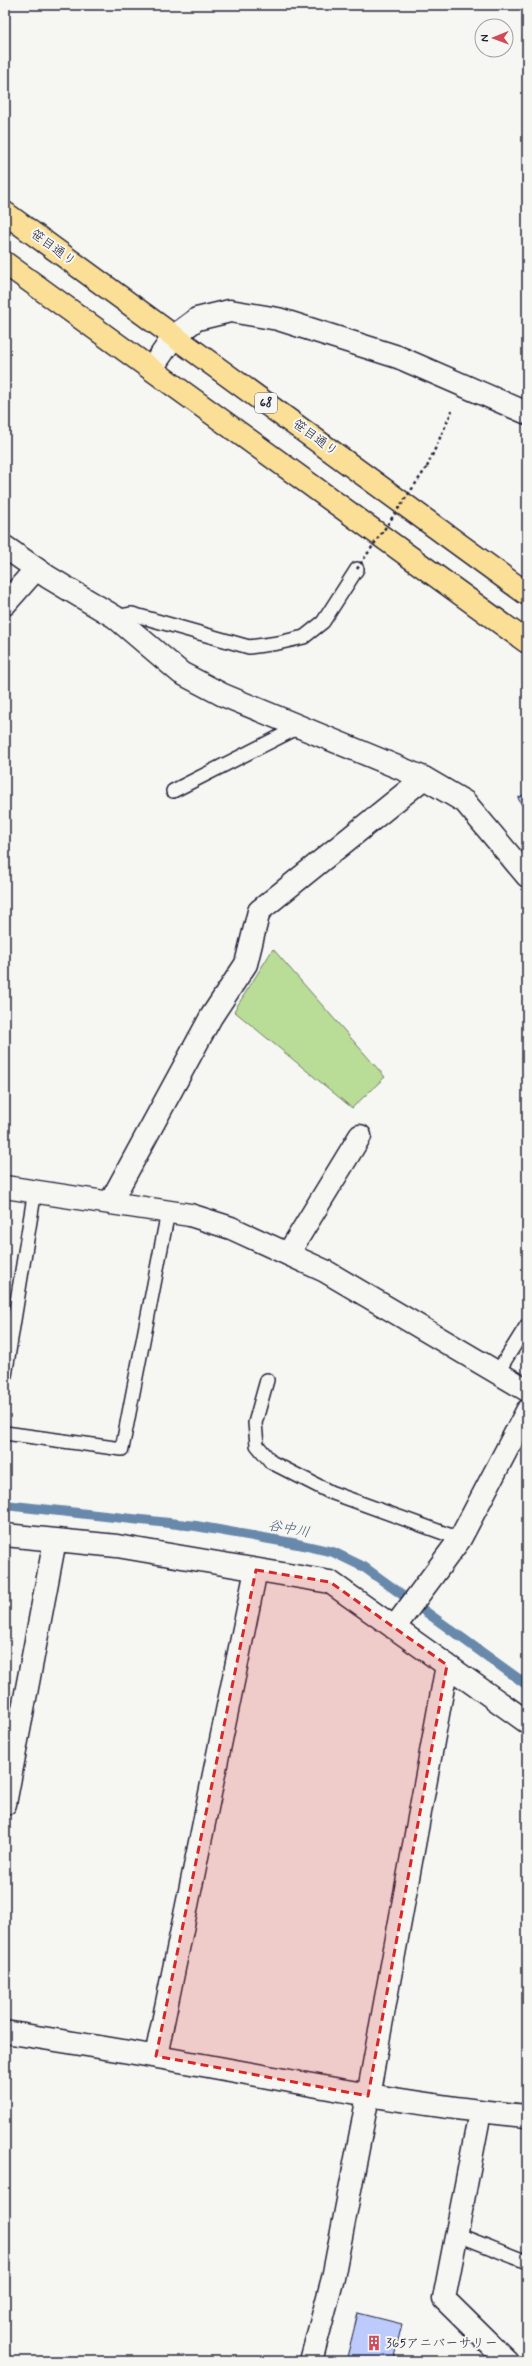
<svg xmlns="http://www.w3.org/2000/svg" width="532" height="2366" font-family="Mynerve,'Klee One',sans-serif">
  <rect width="100%" height="100%" fill="#f6f6f2"/>
  <filter id="ink" filterUnits="userSpaceOnUse"><feTurbulence type="fractalNoise" baseFrequency=".025" numOctaves="2"/><feDisplacementMap in="SourceGraphic" scale="8" xChannelSelector="R" yChannelSelector="G"/><feConvolveMatrix kernelMatrix="1 2 1 2 8 2 1 2 1" color-interpolation-filters="sRGB"/></filter>
  <g filter="url(#ink)">
    <path fill="#b9dc97" stroke="#6e7f69" d="M273 949 385 1077 352 1108 234 1011Z"/>
    <g fill="none" stroke-linecap="round" stroke-linejoin="round">
      <path stroke="#6889ab" stroke-width="10" d="M5 1505 196 1526 298 1544 333 1552 364 1567 527 1685"/>
    </g>
    <path fill="#bccbfc" stroke="#22223b" d="M527 793V815L518 798Z
      M358 2313 402 2324 393 2361H346Z"/>
    <g fill="none" stroke-linecap="round" stroke-linejoin="round">
      <g stroke="#22223b" stroke-width="16">
        <path id="service" d="M115 617 132 614 249 647 278 643 304 637 323 622 357 569
          M173 791 299 727
          M497 1373 527 1325
          M5 1376 35 1190
          M267 1380 255 1423 257 1445 271 1462 330 1492 460 1539
          M5 1433 122 1449 168 1212
          M456 2234 527 2262"/>
      </g>
      <g stroke="#22223b" stroke-width="25">
        <path id="minor" d="M152 368 174 336 197 319 230 311 278 319 398 357 527 413
          M5 547 48 577 115 617 181 673 223 695 424 778 465 802 527 876
          M5 604 36 569
          M5 1187 190 1215 231 1228 325 1271 527 1390
          M110 1203 211 1017 246 964 259 911 424 778
          M288 1254 360 1136
          M5 1535 117 1546 330 1582 527 1722
          M394 1628 460 1539 527 1411
          M5 1804 55 1540
          M5 2032C56 2040 107 2048 157 2057 280 2078 402 2105 527 2116
          M156 2056 256 1570
          M368 2096 447 1665
          M480 2112 444 2299 507 2361"/>
      </g>
      <g stroke="#22223b" stroke-width="25">
        <path id="tertiary" d="M311 2361 333 2278 368 2096"/>
      </g>
      <g stroke="#22223b" stroke-width="25">
        <path id="primary" d="M5 213 527 594
          M5 263 527 642"/>
      </g>
      <path stroke="#22223b" stroke-width="2.5" stroke-dasharray="3 3" stroke-linecap="butt" d="M427 467 452 411"/>
      <use href="#service" stroke="#f6f6f2" stroke-width="13"/>
      <use href="#minor" stroke="#f6f6f2" stroke-width="22"/>
      <use href="#tertiary" stroke="#f6f6f2" stroke-width="22"/>
      <use href="#primary" stroke="#fbdf96" stroke-width="22"/>
      <path stroke="#22223b" stroke-width="2.5" stroke-dasharray="3 3" stroke-linecap="butt" d="M357 569 427 467"/>
    </g>
  </g>
  <path fill="#d62828" fill-opacity="0.2" stroke="#d62828" stroke-width="3" stroke-dasharray="8 5" stroke-linejoin="round" d="M256 1570 330 1582 447 1665 368 2096 156 2056Z"/>
  <defs>
    <g id="building-bare" transform="scale(1.2)"><path d="M-4-6H4V6H1V3H-1V6H-4ZM-2.5-4.3h1.7v1.8h-1.7ZM.8-4.3h1.7v1.8H.8ZM-2.5-1h1.7V.8h-1.7ZM.8-1h1.7V.8H.8Z" fill="#d1495b" stroke="#f6f6f2" stroke-width="2.5" paint-order="stroke"/></g>
  </defs>
  <g fill-rule="evenodd">
    <use href="#building-bare" x="374" y="2343"/>
  </g>
  <g text-anchor="middle" dominant-baseline="central" stroke-width="4" stroke-linejoin="round" paint-order="stroke">
    <rect fill="#f6f6f2" stroke="#626272" stroke-width="1" x="255" y="393" width="22" height="20" rx="3"/>
    <g font-size="12" font-weight="bold" fill="#22223b">
      <text x="266" y="403">68</text>
    </g>
    <g font-size="13" fill="#22223b" stroke="#f6f6f2">
      <text transform="translate(53 248) rotate(36)">笹目通り</text>
      <text transform="translate(315 438) rotate(36)">笹目通り</text>
    </g>
    <g font-size="13" fill="#22223b" stroke="#f6f6f2" text-anchor="start">
      <text x="386" y="2343">365アニバーサリー</text>
    </g>
    <g font-size="14" font-style="italic" fill="#455673" stroke="#f6f6f2">
      <text transform="translate(289 1529) rotate(11)">谷中川</text>
    </g>
  </g>
  <rect width="532" height="2366" fill="none" stroke="#f6f6f2" stroke-width="20"/>
  <rect x="10" y="10" width="512" height="2346" fill="none" stroke="#22223b" stroke-width="1.5" filter="url(#ink)"/>
  <g transform="translate(494 38) rotate(269)"><circle r="19" fill="#f6f6f2" stroke="#a1a1a9"/>
  <path d="M0-3L7 15L0 10L-7 15Z" fill="#d1495b"/>
  <text y="-6" font-size="11" font-weight="bold" text-anchor="middle" fill="#22223b">N</text>
  </g>
</svg>
